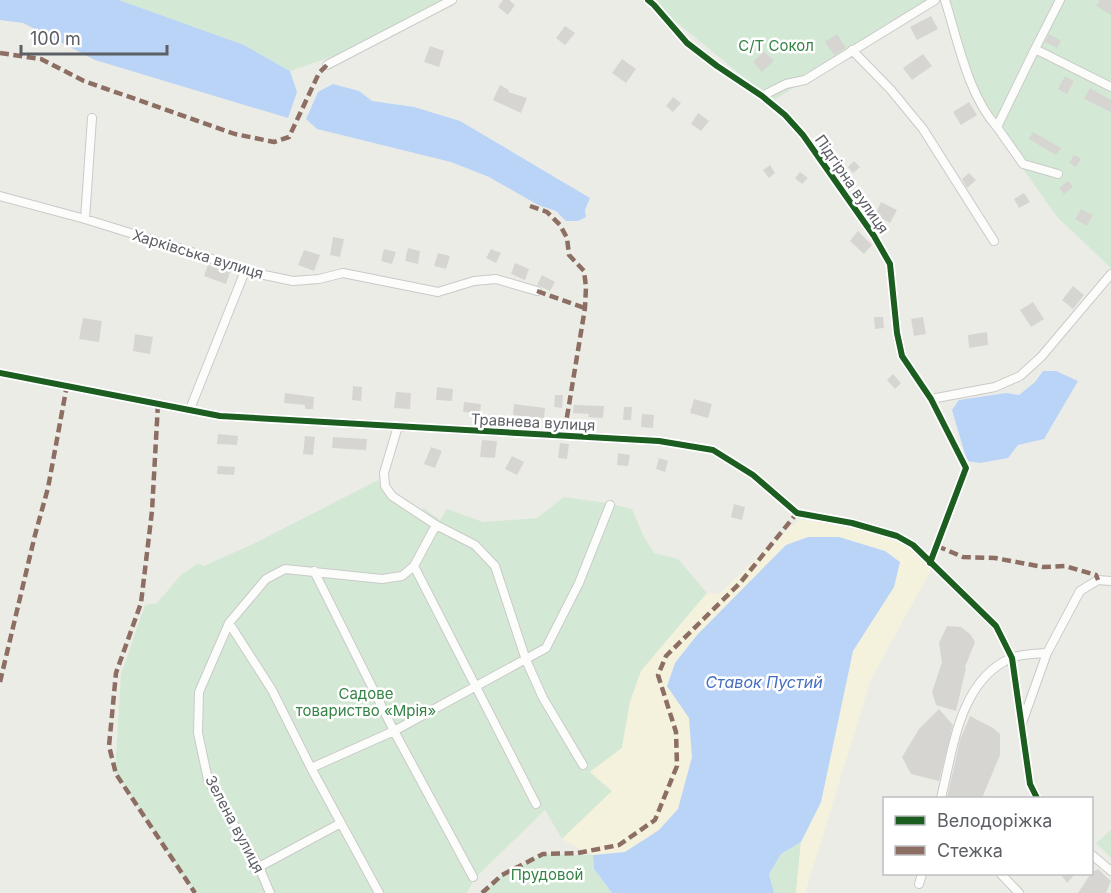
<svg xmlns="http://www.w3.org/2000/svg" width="1111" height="893" font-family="Inter,sans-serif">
  <rect width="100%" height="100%" fill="#ecece7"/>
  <path fill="#d4e9d5" d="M119 0H442L337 55 290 71 244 45Z
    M649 0H931L773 101Z
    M942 0H1111V268L1057 217 981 109Z
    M378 480 387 497 417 517 424 508 440 520 447 509 483 522 537 518 564 497 607 503 632 509 644 537 654 553 678 559 707 593 641 671 630 703 622 748 590 772 612 791 562 839 545 810 475 878 467 893H195L115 772 121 674 145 605 157 603 180 576 198 563 204 566 255 543Z
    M1111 830V858L1096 843Z
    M801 842 796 893H774L769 874 781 854Z
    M543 854 593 855 594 869 612 893H482L502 875Z"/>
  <path fill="#f4f2dd" d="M803 517 852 523 913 545 932 568 871 679 805 893H796L801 842 821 802 853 651 894 587 667 686 689 718 692 757 678 809 659 830 625 852 593 855 562 839 612 791 590 772 622 748 630 702 641 671 707 593 719 594 774 541Z"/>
  <path fill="#bad4f7" d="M0 0H119L244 45 290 71 297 92 288 118 95 60 23 23 0 20Z
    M333 84 359 91 372 101 414 107 460 121 590 198 585 210 586 217 578 221H566L556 211 538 205 489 177 451 162 317 129 306 119 318 92Z
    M1043 371H1056L1078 381 1044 439 1018 445 1008 458 980 463 967 461 952 410 959 400 1006 393 1019 395 1035 382Z
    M808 537H839L885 551 900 562 894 587 853 651 821 802 801 842 781 854 769 874 774 893H612L594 869 593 855 625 852 659 830 678 809 692 757 689 718 667 686 675 663 697 635 786 545Z"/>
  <path fill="#d6d5d2" d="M503 0H509L515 5 508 15 498 7Z
    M1100 0H1111V15L1096 6Z
    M931 16 938 29 917 40 910 27Z
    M565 26 575 33 565 45 556 38Z
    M837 34 846 48 834 55 825 42Z
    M1049 34 1061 41 1057 48 1045 42Z
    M430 46 444 51 439 67 424 62Z
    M764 51 774 61 762 72 753 62Z
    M923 54 932 66 912 80 903 68Z
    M622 59 636 69 626 83 612 73Z
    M1065 76 1074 81 1067 94 1058 89Z
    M500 85 509 90 508 92 527 98 521 113 493 100Z
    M1090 88 1111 100V112L1084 99Z
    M673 97 681 103 673 112 666 106Z
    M969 102 977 115 961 125 953 112Z
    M698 113 709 121 701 131 691 124Z
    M1033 132 1061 148 1056 155 1029 139Z
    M1074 155 1081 159 1076 167 1069 163Z
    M854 161 860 167 853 173 848 167Z
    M770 165 775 173 769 178 763 170Z
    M800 172 808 178 802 184 795 178Z
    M969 173 976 180 967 188 962 179Z
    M1068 181 1073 187 1064 194 1059 188Z
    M1024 193 1030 202 1019 208 1014 199Z
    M881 202 897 210 890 223 875 215Z
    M1081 209 1093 215 1087 226 1075 219Z
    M858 231 872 245 864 254 850 241Z
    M333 237 344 239 340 257 330 255Z
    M408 248 420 251 418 264 405 261Z
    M384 249 396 252 392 264 381 261Z
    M491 249 501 253 496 263 486 258Z
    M304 250 320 255 314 271 298 265Z
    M438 253 450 256 446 269 434 266Z
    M515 263 529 269 525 280 511 274Z
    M208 265 230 272 226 284 204 276Z
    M542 275 555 282 550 291 537 285Z
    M1073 286 1084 295 1073 309 1062 300Z
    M1033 302 1044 319 1031 327 1020 310Z
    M874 317H883L884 328 875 329Z
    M923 317 926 334 914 336 911 319Z
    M83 318 102 321 99 342 79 339Z
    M987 332 988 345 969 348 968 335Z
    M135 334 153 337 150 354 133 351Z
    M893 374 901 383 895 389 887 380Z
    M353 386 362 387 361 401 352 400Z
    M437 387 453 389 452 401 436 400Z
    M396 392 411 393 410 409 394 408Z
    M285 393 314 397 313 409H305V405L284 403Z
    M555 395H563L562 408 554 407Z
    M694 399 712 404 708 418 690 413Z
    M464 402 481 404 480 413 463 412Z
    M514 404 545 408 544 418 513 415Z
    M574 405 604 406 603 418 588 417 589 414 573 413Z
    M624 407H632L631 420H623Z
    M642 414 654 415 653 428 641 427Z
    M218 434 238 436 237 445 217 444Z
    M305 436 315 437 313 455 303 454Z
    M333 437 367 439 366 450 332 448Z
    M482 440 497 441 495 458 480 457Z
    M560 443 569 444 567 459 558 458Z
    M431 447 442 451 435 468 424 464Z
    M618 453 630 455 628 466 617 465Z
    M512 456 524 462 517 475 505 469Z
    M659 458 668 461 665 472 656 469Z
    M218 466 235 467 234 475 217 474Z
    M734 504 745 507 742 520 731 517Z
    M947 626 961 627 970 634 975 642 965 667 966 668 956 711 936 705 932 692 942 662 939 643Z
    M939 709 953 725 939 781 911 774 902 757 919 729Z
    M970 716 993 728 1000 734V755L982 798H947L960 740Z
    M1098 869 1111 881 1106 893H1078L1091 873Z
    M1060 873H1076L1067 883Z"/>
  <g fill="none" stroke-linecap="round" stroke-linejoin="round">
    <g stroke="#c9cac9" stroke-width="10">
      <path id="minor" d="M648 0 654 5 687 43 717 66 762 96 785 115 803 135 874 236 890 264 897 333 902 356 931 399 966 468 930 563
        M945 0C958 41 968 95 997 127
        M1060 0 1035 49 1111 87
        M1035 49 997 127 1023 164 1058 174
        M852 50 891 90 923 129 994 241
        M327 65 452 0
        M762 96 786 84 805 80 935 0
        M0 196 85 219 198 254 245 271 293 281 319 279 343 273 438 292 474 281 496 279 537 291
        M85 219 92 118
        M0 373 220 416 659 441 713 450 753 475 797 513 852 523 897 536 913 545 996 626 1012 658 1030 784 1037 798
        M931 399 995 387 1020 376 1041 357 1111 274
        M190 409 245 271
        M398 426 384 473 385 486 392 496 436 525 475 545 495 566 526 660 543 698 583 765
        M414 566 536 804
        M314 571 394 731 473 877
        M229 623 272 690 311 768 379 893
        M1022 723 1047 653 1080 591 1098 580 1111 581
        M311 768 394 731 546 648 579 583 610 505
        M941 798C953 750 959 681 1011 658 1021 654 1036 654 1047 653
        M1092 855 1111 871
        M259 867 341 823
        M1001 874 1019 893
        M919 884 922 874
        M270 893 259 867 208 780 198 733 199 692 229 623 266 579 285 569 382 579 402 576 414 566 436 525"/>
    </g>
    <use href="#minor" stroke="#fcfcfb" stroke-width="8"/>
    <path stroke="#8d6e63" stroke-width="4.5" stroke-dasharray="9 4.5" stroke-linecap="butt" d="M0 53 41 59 84 81 235 134 274 142 289 137 319 73 327 65
      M530 206 547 212 560 225 567 238 569 255 584 271 586 287 585 308 564 435
      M537 291 585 308
      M158 404 152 511 141 603 116 673 109 746 116 774 195 893
      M937 546 963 557 995 558 1043 567 1065 566 1096 575 1098 580
      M0 682 35 535 48 488 67 385
      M482 893 502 875 543 854 578 853 619 845 655 820 677 766 676 732 658 675 666 656 740 583 797 513"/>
    <g stroke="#fff" stroke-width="10">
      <path id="cycleway" d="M648 0 654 5 687 43 717 66 762 96 785 115 803 135 874 236 890 264 897 333 902 356 931 399 966 468 930 563
        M0 373 220 416 659 441 713 450 753 475 797 513 852 523 897 536 913 545 996 626 1012 658 1030 784 1037 798"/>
    </g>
    <use href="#cycleway" stroke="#1b5e20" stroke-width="6"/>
  </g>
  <g text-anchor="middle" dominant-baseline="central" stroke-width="5" stroke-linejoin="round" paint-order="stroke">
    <g font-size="15" fill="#358345" stroke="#fff">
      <text x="776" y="45">С/Т Сокол</text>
      <text x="366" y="693">Садове<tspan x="366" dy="17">товариство «Мрія»</tspan></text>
      <text x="547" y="874">Прудовой</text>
    </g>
    <g font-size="15" fill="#5c5f65" stroke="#fff">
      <text transform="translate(852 184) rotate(55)">Підгірна вулиця</text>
      <text transform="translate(198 254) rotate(17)">Харківська вулиця</text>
      <text transform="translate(533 422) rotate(3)">Травнева вулиця</text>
      <text transform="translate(235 824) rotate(62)">Зелена вулиця</text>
    </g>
    <g font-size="16" font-style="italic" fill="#466fc3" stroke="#fff">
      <text x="764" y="682">Ставок Пустий</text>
    </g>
  </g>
  <rect x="883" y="797" width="210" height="78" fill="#ffffff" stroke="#bebfc1" stroke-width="1.5"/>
  <rect x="895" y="816" width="30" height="9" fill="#1b5e20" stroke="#bebfc1" stroke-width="1.5"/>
  <text x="937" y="827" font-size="18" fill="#5c5f65">Велодоріжка</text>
  <rect x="895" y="846" width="30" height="9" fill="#8d6e63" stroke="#bebfc1" stroke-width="1.5"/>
  <text x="937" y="857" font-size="18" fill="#5c5f65">Стежка</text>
  <path d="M21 45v9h146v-9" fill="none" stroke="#5c5f65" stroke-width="3"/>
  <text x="30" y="45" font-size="18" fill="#5c5f65" stroke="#ffffff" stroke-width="4.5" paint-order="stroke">100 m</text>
</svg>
